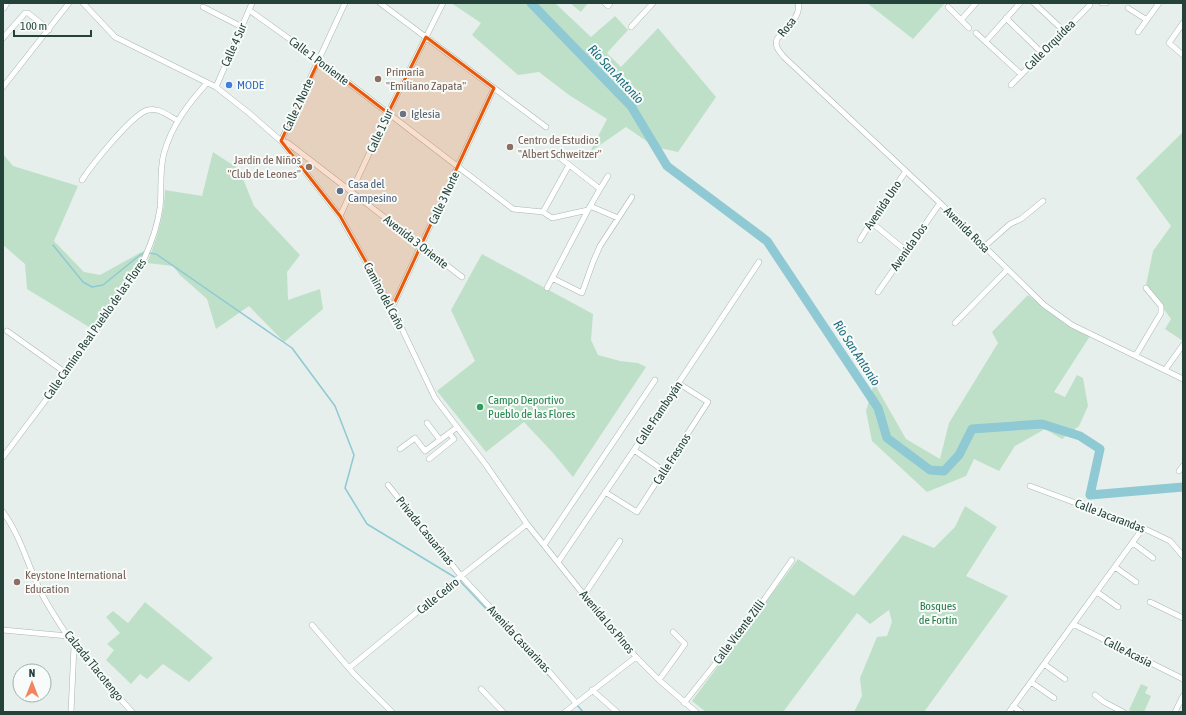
<svg xmlns="http://www.w3.org/2000/svg" width="1186" height="715" font-family="'Asap Condensed',sans-serif">
  <rect width="100%" height="100%" fill="#e6efeb"/>
  <path fill="#bfe0c8" d="M451 3H555L591 37 615 16 628 30 607 53 621 67 658 28 716 97 678 152 655 147 626 127 590 152 607 119 569 95 539 72 518 75 472 35 481 23Z
    M570 3H588L581 12Z
    M867 3H945L913 39Z
    M1183 132V341L1165 329 1171 319 1146 285 1153 251 1171 226 1136 178Z
    M213 152 239 169 254 206 300 255 287 272 288 300 320 289 323 309 284 342 249 306 216 329 207 299 180 275 173 266 147 263C157 239 164 216 165 190L202 196Z
    M3 154 13 166 78 186 54 241 84 272 100 275 147 249 94 330 27 289 25 264 3 245Z
    M482 254 593 314 591 340 598 355 620 361 638 363 646 367 573 477 553 453 524 422 486 452 437 391 475 361 451 310Z
    M1028 295 1065 324 1090 336 1054 392 1065 397 1077 375 1083 378 1088 406 1079 426 1062 439 1045 429 1015 446 999 471 974 459 966 476 927 492 872 441 866 411 874 383 906 439 940 459 949 423 998 343 992 332Z
    M965 506 997 527 966 576 1008 596 924 712H854L862 696 860 678 877 637 887 636 892 622 889 610 870 624 857 613 783 712H706L692 701 798 559 854 596 903 535 934 548 955 527Z
    M145 602 213 658 189 682 163 664 147 679 140 674 131 684 106 660 114 650 107 644 120 633 106 617 113 611 128 623Z
    M1141 684 1148 687 1145 693 1151 696 1144 712H1133L1129 710Z"/>
  <g fill="none" stroke-linecap="round" stroke-linejoin="round">
    <path stroke="#8ec9d4" stroke-width="1.5" d="M53 245 83 282 92 287 103 285 140 255 145 253
      M148 253 156 254 292 348 335 406 354 455 345 488 367 524 456 578
      M459 580 552 679
      M577 705 583 712"/>
    <path stroke="#8ec9d4" stroke-width="9" d="M531 3 631 106 667 166 767 241 878 408 887 438 930 470 944 471 959 455 972 429 1042 424 1080 436 1100 449 1090 495 1183 487"/>
    <g stroke="#a8b8b2" stroke-width="6">
      <path id="minor" d="M83 3 115 37 216 87 249 113 281 141 340 216 392 308 435 398 486 465 527 524 584 595 636 657 659 680 696 712
        M345 3 281 141 288 143 462 277
        M380 3 546 127
        M605 3 608 6 610 3
        M798 3C802 16 785 29 777 39 774 47 780 52 785 58L940 203 1044 305 1072 325 1183 379
        M1034 3 1064 31
        M1102 3H1106
        M203 7 242 27
        M948 7 969 28
        M4 8 7 3
        M1128 8 1147 20
        M249 10 319 60 513 209 543 212 552 218 588 210
        M1006 18 1042 53
        M961 20 976 3
        M1183 23 1169 43 1183 55
        M631 27 653 3
        M1138 32 1159 3
        M976 33 1021 74
        M3 38 25 13H28L49 30
        M986 41 1020 3
        M1011 85 1090 5
        M3 87 69 3
        M216 87 252 3
        M559 157 600 189 608 176
        M82 180C92 165 132 114 148 110 158 107 169 116 177 120
        M590 206 618 218
        M543 212 569 165
        M340 216 388 113 443 3
        M871 222 906 251
        M860 240 871 222 906 171
        M984 247 1010 224 1021 219 1043 201
        M552 278 582 293 593 262 600 246 632 197
        M547 288 588 210 600 189
        M878 292 940 203
        M392 308 494 88
        M955 323 1007 270
        M7 331 66 373
        M1136 355 1161 313V306L1146 288
        M1165 370 1183 345
        M427 423 440 440
        M400 449 415 438 425 451 456 428
        M634 450 664 471
        M3 457 66 373 142 263C151 245 157 228 160 208 162 190 159 171 164 153 172 125 188 104 207 83
        M429 459 454 439 449 433
        M1179 471 1183 466
        M388 485 461 576 540 661 576 703
        M1030 486 1143 528 1170 541 1183 556
        M605 492 637 512 708 402 678 383
        M3 512C22 538 28 568 43 596 52 613 64 630 74 646L132 712
        M1133 543 1153 558
        M544 545 655 380
        M558 562 634 450 759 262
        M1115 567 1136 582
        M1097 592 1118 607
        M584 595 620 541
        M1150 602 1183 618
        M1073 624 1183 679
        M312 625 354 674 392 712
        M3 630 68 636
        M1044 664 1065 679
        M349 668 461 576 527 524
        M659 680 685 644 673 632
        M1031 682 1054 698
        M481 689 503 712
        M592 690 617 712
        M1095 695 1104 702 1123 712
        M684 703 747 624 792 560
        M1013 706 1021 712
        M71 712 74 646
        M565 712 636 657
        M1009 712 1143 528
        M1175 712 1183 696"/>
    </g>
    <use href="#minor" stroke="#fff" stroke-width="5"/>
  </g>
  <path fill="#e8590c" fill-opacity="0.2" stroke="#e8590c" stroke-width="3" stroke-linejoin="round" d="M426 37 494 88 392 308 340 216 281 141 319 60 388 113Z"/>
  <g fill="#8d6e63" stroke="#f7fbf9" stroke-width="1.5">
    <circle cx="378" cy="79" r="4"/>
    <circle cx="510" cy="147" r="4"/>
    <circle cx="309" cy="167" r="4"/>
    <circle cx="17" cy="582" r="4"/>
  </g>
  <circle fill="#3f7fe0" stroke="#f7fbf9" stroke-width="1.5" cx="229" cy="85" r="4"/>
  <circle fill="#6b7280" stroke="#f7fbf9" stroke-width="1.5" cx="403" cy="114" r="4"/>
  <circle fill="#5c6f8a" stroke="#f7fbf9" stroke-width="1.5" cx="340" cy="191" r="4"/>
  <circle fill="#2e9e5b" stroke="#f7fbf9" stroke-width="1.5" cx="480" cy="407" r="4"/>
  <g text-anchor="middle" dominant-baseline="central" stroke-width="4" stroke-linejoin="round" paint-order="stroke">
    <g font-size="12" fill="#24423a" stroke="#f7fbf9">
      <text transform="translate(787 27) rotate(-51)">Rosa</text>
      <text transform="translate(234 45) rotate(-66)">Calle 4 Sur</text>
      <text transform="translate(1050 45) rotate(-45)">Calle Orquídea</text>
      <text transform="translate(319 61) rotate(37)">Calle 1 Poniente</text>
      <text transform="translate(298 105) rotate(-65)">Calle 2 Norte</text>
      <text transform="translate(380 131) rotate(-65)">Calle 1 Sur</text>
      <text transform="translate(444 198) rotate(-65)">Calle 3 Norte</text>
      <text transform="translate(883 205) rotate(-56)">Avenida Uno</text>
      <text transform="translate(967 230) rotate(45)">Avenida Rosa</text>
      <text transform="translate(416 242) rotate(38)">Avenida 3 Oriente</text>
      <text transform="translate(909 247) rotate(-55)">Avenida Dos</text>
      <text transform="translate(384 296) rotate(62)">Camino del Caño</text>
      <text transform="translate(95 329) rotate(-55)">Calle Camino Real Pueblo de las Flores</text>
      <text transform="translate(659 413) rotate(-56)">Calle Framboyán</text>
      <text transform="translate(672 459) rotate(-57)">Calle Fresnos</text>
      <text transform="translate(1110 516) rotate(21)">Calle Jacarandas</text>
      <text transform="translate(425 531) rotate(51)">Privada Casuarinas</text>
      <text transform="translate(438 596) rotate(-39)">Calle Cedro</text>
      <text transform="translate(607 622) rotate(50)">Avenida Los Pinos</text>
      <text transform="translate(739 632) rotate(-53)">Calle Vicente Zilli</text>
      <text transform="translate(519 639) rotate(47)">Avenida Casuarinas</text>
      <text transform="translate(1128 652) rotate(27)">Calle Acasia</text>
      <text transform="translate(94 666) rotate(51)">Calzada Tlacotengo</text>
    </g>
    <g font-size="12" fill="#785e54" stroke="#f7fbf9" text-anchor="start">
      <text x="386" y="72">Primaria<tspan x="386" dy="14">"Emiliano Zapata"</tspan></text>
      <text x="518" y="140">Centro de Estudios<tspan x="518" dy="14">"Albert Schweitzer"</tspan></text>
      <text x="301" y="160" text-anchor="end">Jardín de Niños<tspan x="301" dy="14">"Club de Leones"</tspan></text>
      <text x="25" y="575">Keystone International<tspan x="25" dy="14">Education</tspan></text>
    </g>
    <g font-size="12" fill="#366cbe" stroke="#f7fbf9" text-anchor="start">
      <text x="237" y="85">MODE</text>
    </g>
    <g font-size="12" fill="#5b616d" stroke="#f7fbf9" text-anchor="start">
      <text x="411" y="114">Iglesia</text>
    </g>
    <g font-size="12" fill="#4e5e75" stroke="#f7fbf9" text-anchor="start">
      <text x="348" y="184">Casa del<tspan x="348" dy="14">Campesino</tspan></text>
    </g>
    <g font-size="12" fill="#27864d" stroke="#f7fbf9" text-anchor="start">
      <text x="488" y="400">Campo Deportivo<tspan x="488" dy="14">Pueblo de las Flores</tspan></text>
    </g>
    <g font-size="12" fill="#2d7a4b" stroke="#f7fbf9">
      <text x="938" y="606">Bosques<tspan x="938" dy="14">de Fortín</tspan></text>
    </g>
    <g font-size="13" font-style="italic" fill="#1c6f80" stroke="#f7fbf9">
      <text transform="translate(616 74) rotate(47)">Río San Antonio</text>
      <text transform="translate(857 353) rotate(57)">Río San Antonio</text>
    </g>
  </g>
  <rect width="1186" height="715" fill="none" stroke="#24423a" stroke-width="8"/>
  <g transform="translate(32 683)"><circle r="19" fill="#f7fbf9" stroke="#a3b1ad"/>
  <path d="M0-3L7 15L0 10L-7 15Z" fill="#f4845f"/>
  <text y="-6" font-size="11" font-weight="bold" text-anchor="middle" fill="#24423a">N</text>
  </g>
  <path d="M14 30v6h77v-6" fill="none" stroke="#24423a" stroke-width="2"/>
  <text x="20" y="30" font-size="12" fill="#24423a" stroke="#f7fbf9" stroke-width="3" paint-order="stroke">100 m</text>
</svg>
